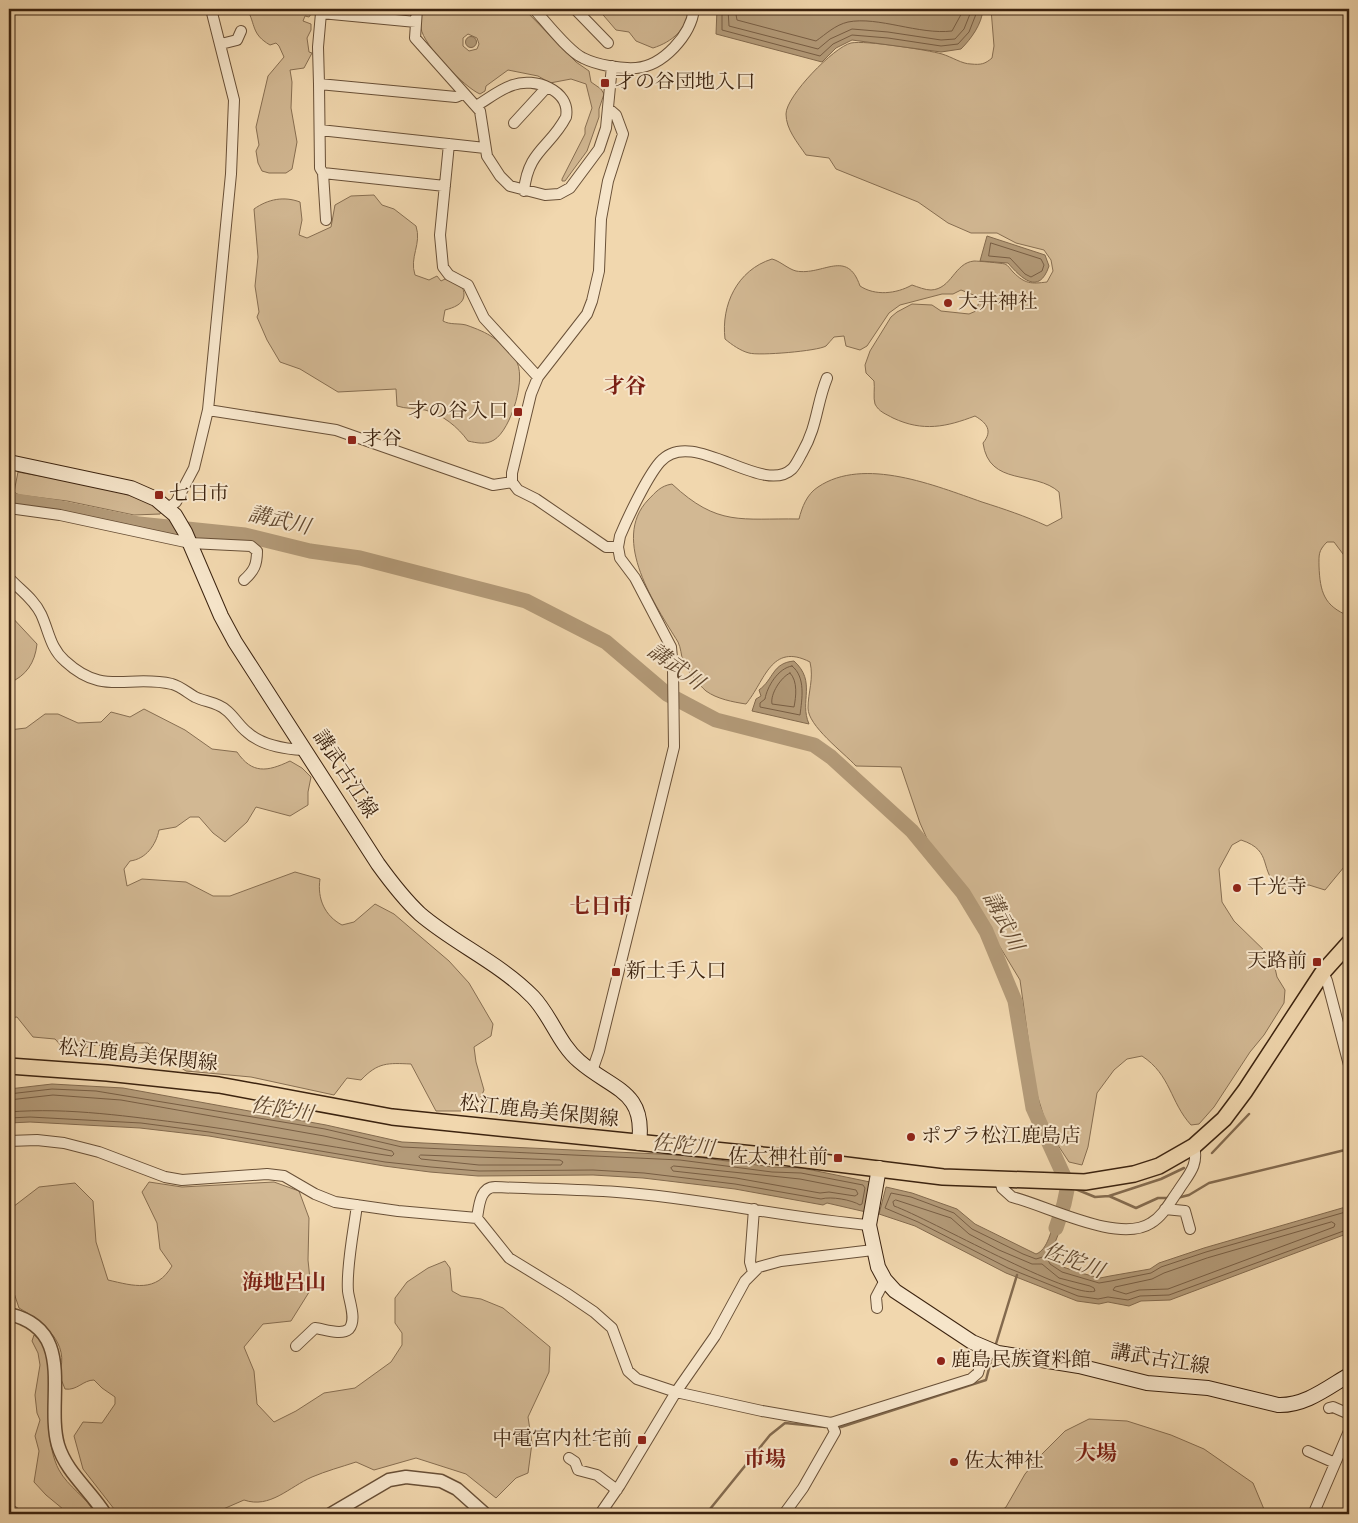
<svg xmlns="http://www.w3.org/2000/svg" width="1358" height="1523" font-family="'Sorts Mill Goudy','Noto Serif JP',serif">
  <rect width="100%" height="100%" fill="#f1d7ae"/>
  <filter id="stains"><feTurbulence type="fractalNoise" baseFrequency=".004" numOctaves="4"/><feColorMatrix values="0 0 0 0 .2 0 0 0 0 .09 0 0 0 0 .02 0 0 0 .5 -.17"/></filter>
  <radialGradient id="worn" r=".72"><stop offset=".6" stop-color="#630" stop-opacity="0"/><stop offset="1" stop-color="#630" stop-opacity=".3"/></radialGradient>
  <path fill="#d2b893" stroke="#876e51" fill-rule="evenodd" d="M247 9H301L303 12 311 14 309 17 305 16 303 21 311 24V30L307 38 309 52 312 53 304 68 290 70 292 82 291 108 297 142 292 169 286 173H269L262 171 258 163 256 151 259 145 256 127 268 76 284 57 279 46 276 43 270 45C251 34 256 25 247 9Z
    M422 9H524L576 62 589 71 591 82 601 89 604 94 599 109V117L587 151 565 181H562V179L585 134V128L592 108 586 84 571 79 550 83 538 76 508 70 486 86 485 91 480 94C465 88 423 45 421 28 420 22 422 15 422 9ZM468 34 477 38 479 44 477 49 469 51 463 46V38Z
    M598 9H690C687 29 672 42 653 48L636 41 629 32 616 30Z
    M991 9H1349V562L1334 542H1327C1318 551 1319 555 1319 566 1320 592 1324 606 1349 616V861L1325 890 1309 885 1281 889C1257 871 1275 851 1241 840L1232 845 1219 869 1222 902 1234 921 1273 959 1277 977 1285 990 1284 1003 1264 1035 1250 1052 1214 1107 1199 1124 1191 1125C1170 1102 1171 1075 1142 1056L1127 1059 1114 1070 1097 1093 1088 1147 1082 1165 1069 1162 1048 1130 1035 1088 1020 980 960 881 932 850 920 823 901 767 856 766C843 752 808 726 808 708 808 692 814 679 810 662 771 642 765 681 746 704 733 702 717 699 706 691 699 685 686 669 683 661 681 655 681 648 678 642 656 606 610 540 648 500 656 492 660 486 672 484 718 527 741 518 799 519 802 507 807 494 818 487 864 456 936 486 982 502 1004 509 1025 516 1047 526L1062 518 1059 492C1035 470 989 487 983 443 993 431 987 423 975 416 946 427 923 432 893 418 886 414 879 412 875 404 873 398 875 388 874 381L866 373 865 365 870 351 891 317 897 312 912 304 932 305 941 311 969 314 976 311 979 302 976 296 961 290 953 294H942L900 305 889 313 867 346 860 350 846 346 844 336 834 337C831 340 829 343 826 346 818 351 759 356 749 353 741 351 732 345 725 339 721 305 737 270 772 259 780 261 788 269 796 271 823 276 847 248 860 286 875 296 896 294 912 285 918 287 925 290 931 290 952 289 954 263 974 261 978 261 1001 263 1005 264 1008 265 1011 270 1013 272 1025 284 1031 284 1047 282L1053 271 1051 260 1044 250 1016 243 997 233H971L948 223 918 202 836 169 829 158 806 155C797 142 786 129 786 114 786 96 834 47 851 43 865 40 928 50 942 54 952 57 962 64 971 64 981 65 985 64 992 58L994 46Z
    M374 195 382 205 394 209 416 226C422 244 409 257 415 275L429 280 437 276 441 281 449 277 458 279C469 296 465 305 445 310L443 321C450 325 458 323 466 325 489 333 499 339 515 359 528 375 511 430 494 440 486 445 477 443 468 441 458 427 442 414 425 410 415 408 406 409 397 406L396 389 338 392 300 369 280 362 267 340 257 317 259 312 255 286 258 257 254 209C268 199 284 196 300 202L302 220 299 235 307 238 331 227 335 205 351 196Z
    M18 472C58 480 132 488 162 511L160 514 134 515 67 501 19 495 14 492Z
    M9 614 37 644C35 663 26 676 9 683Z
    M144 709 185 730 212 749 237 752C252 774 267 772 290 761L302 768 311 777 308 792V805L290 816 256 807 247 822 225 842 213 833 199 817H190L176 827 159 830C156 845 146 859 130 861L124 869 127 886 142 879 186 882 213 896H230L295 872 320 879C317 899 325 916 342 925L354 922 375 904 394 914 415 932 449 961 469 983 493 1024 491 1036 474 1047 476 1062 484 1090 475 1111H436L411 1064C388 1063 378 1062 361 1080L347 1078 334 1095 251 1077 186 1071 161 1055 148 1043H135L117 1060 98 1044 86 1048 81 1054 65 1050 55 1039 33 1037 17 1017 9 1018V730L26 728 45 714H58L78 723 101 722 111 712 130 717Z
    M149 1182 182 1187 274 1182 299 1191 309 1218 308 1260 311 1289 291 1321 263 1324 244 1347 254 1371 257 1404 274 1422 296 1411 324 1393 355 1388 391 1362 402 1345V1333L395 1323V1298L407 1282 428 1268 445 1261 450 1268 452 1291 461 1296 481 1299 503 1308 550 1347 549 1372 528 1417 532 1443 528 1473 516 1478 496 1498 466 1474 416 1458 374 1470 356 1462C341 1467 326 1471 312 1477 289 1487 270 1509 244 1500L221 1510 220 1514H118L83 1469 74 1436 83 1422 102 1423 115 1404V1397L102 1388 94 1380C83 1380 77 1391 65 1389L59 1374C71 1343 42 1321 19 1308L9 1278V1210L39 1187 75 1183 93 1201 96 1242 108 1280C134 1286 156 1293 172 1266L160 1249 157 1223 142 1192Z
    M34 1335C59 1350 47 1406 49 1430 50 1443 53 1459 59 1470 68 1487 87 1497 95 1514H69L46 1495 34 1482 39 1451 35 1436 40 1420 37 1413 35 1395 40 1365 38 1353 32 1341Z
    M1089 1419 1127 1421 1171 1435 1204 1449 1253 1483 1266 1514H997L1006 1507 1025 1474 1041 1455 1065 1431Z
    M9 1502 26 1514H9Z"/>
  <path fill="#b39a78" stroke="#836a4e" d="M717 9H983C982 24 971 39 961 49L941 52 852 40 836 48 822 62 716 34Z
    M465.5 42a5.5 5.5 0 1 1 11 0a5.5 5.5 0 1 1-11 0Z
    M987 236 1045 255 1049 266C1039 296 1021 278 1008 263L980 261Z
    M794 661C817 682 799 701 809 724L752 711 756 699 761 696 759 690C774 679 772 663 794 661Z
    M52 1084 123 1088 326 1125 402 1142 680 1155 773 1167 802 1168 870 1182 871 1184 866 1212 827 1203 823 1205 735 1189 643 1178 593 1175 478 1176 430 1172 384 1166 209 1136 140 1128 30 1122 9 1123V1089Z
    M886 1187 912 1193 957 1209 975 1224 1036 1254C1048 1250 1051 1229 1056 1218L1064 1220 1056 1240 1053 1260 1063 1267 1081 1273 1100 1278 1110 1276 1150 1269 1159 1263 1204 1248 1349 1206V1233L1170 1300 1141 1301 1129 1306 1108 1302 1099 1304 1077 1301 1006 1273 915 1226 879 1214Z"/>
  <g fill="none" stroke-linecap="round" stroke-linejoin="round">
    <path stroke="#785e44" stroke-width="1" d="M722 9V30L820 56 833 44 852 35 888 38 941 46 958 44 969 32 978 9
      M728 9 729 26 818 49 830 39 852 29 888 32 941 40 955 39 964 29 972 9
      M735 9 737 20 816 41C826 34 835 25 848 22 878 16 919 35 952 31L964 9
      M991 243 1041 259 1044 265 1042 271 1031 277 1025 274 1010 258 989 256Z
      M792 666C806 677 802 699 800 715L760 707V703L765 699C767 687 778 668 792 666Z
      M790 673C798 681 796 697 794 707L772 704C770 694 781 677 790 673Z
      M9 1094 52 1089 96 1091 325 1129 402 1147 680 1160 772 1172 801 1173 863 1185 865 1188 862 1204 860 1205C852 1200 831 1196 821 1199L735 1184 644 1173 593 1170 479 1171 431 1167 385 1162 209 1132 141 1123 30 1117 9 1118
      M9 1100 53 1095 121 1100 324 1136 392 1151 394 1154 392 1156 385 1155C320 1145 256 1133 190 1124 131 1117 69 1107 9 1112
      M421 1155 560 1160 563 1162 561 1165H479L421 1159 419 1157Z
      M674 1166 800 1179 856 1190 858 1194 855 1196 829 1192 820 1193 736 1178 673 1171 671 1168Z
      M896 1200 951 1218 969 1234 999 1250 1032 1264H1042L1059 1278 1090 1286 1094 1288 1095 1291C1072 1300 928 1218 894 1206L893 1202Z
      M1349 1211 1206 1252 1161 1267 1151 1273 1111 1281 1099 1283 1062 1272 1050 1264 1046 1256 1036 1259 1023 1254 972 1229 954 1213 911 1197 891 1193 885 1208 918 1222 1008 1268 1078 1296 1098 1299 1108 1297 1128 1300 1140 1296 1169 1295 1349 1229
      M1332 1222 1335 1224 1334 1227 1168 1289 1139 1290 1126 1294 1113 1290 1115 1287 1152 1279 1164 1273 1207 1258Z"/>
    <path stroke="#836a4e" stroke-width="2.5" d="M1212 1153 1249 1114
      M1073 1188 1095 1197 1109 1196 1136 1208 1158 1198H1169
      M1109 1196 1161 1179 1184 1168
      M1177 1198 1189 1195 1209 1183 1349 1149
      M995 1347 1017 1275
      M835 1427H841L986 1380 992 1357
      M706 1514 770 1435 785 1423 825 1427"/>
    <path stroke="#b39a78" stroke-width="15" d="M9 500 61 508 139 524 245 535 310 551 360 558 526 601 606 642 667 694 716 720 814 745 831 757 912 831 963 893 986 931 1015 1001 1033 1108 1068 1185 1064 1204 1056 1228"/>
    <g stroke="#695037" stroke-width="12">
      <path id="minor" d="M417 9 415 38 480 111 487 156 500 176 510 186 545 195 559 194 570 188 599 149 606 128 612 66
        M534 9C545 21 569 52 583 58 597 65 620 69 636 68 663 66 691 35 694 9
        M575 9 608 43
        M416 22 321 13 318 47 319 84 456 97 463 94
        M221 44 237 40 241 31
        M319 84 320 168 323 173 445 186
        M476 106C488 99 500 89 513 85 534 77 571 90 566 117 550 148 528 150 524 191
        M609 109 616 115 623 134 608 181 601 219 599 271 592 301 587 314 538 377 531 394 512 473V482L518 490 536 499 606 547H618
        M514 123 547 87
        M320 130 485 148
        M449 144 440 235 443 267 449 275 468 285 484 318 538 377
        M323 173 326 220
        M208 410 336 430 493 485 512 482
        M9 508 60 515 190 543 251 546 257 551C257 565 254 571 244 580
        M168 508 176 502 194 468 208 410 231 174 234 100 211 9
        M9 578C20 590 34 599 41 614 49 631 50 648 65 661 104 697 127 674 172 684 180 686 188 693 195 697 205 702 217 702 226 710 234 716 239 726 247 732 261 745 285 749 303 750
        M1323 972 1327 981 1349 1065
        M592 1071 599 1051 674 747 673 669 671 647 635 578 620 558 618 547 620 536C628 517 647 477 660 462 692 425 762 497 792 469 796 465 799 458 802 453 818 425 816 405 827 378
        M9 1141 37 1140 64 1143 99 1152 165 1177 182 1180 267 1174 284 1176 315 1194 335 1202 398 1211 477 1218 509 1258 566 1293 594 1312 612 1328 628 1371 637 1379 676 1392 762 1411 831 1423 835 1432 803 1488 784 1514
        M1000 1180 1002 1188 1012 1197C1048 1206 1119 1244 1151 1223 1163 1216 1170 1202 1178 1191 1188 1175 1199 1166 1194 1146
        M1165 1209 1185 1211 1190 1229
        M477 1218C479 1206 480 1187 495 1187 536 1189 577 1189 617 1192 702 1198 785 1218 869 1225
        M753 1272 750 1262 754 1209
        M877 1308 876 1297 885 1280
        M296 1346 315 1328C324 1329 341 1336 349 1329 357 1320 349 1301 348 1291 346 1267 354 1229 357 1205
        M1329 1408 1333 1407 1349 1414
        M831 1423 971 1379 978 1373 985 1348
        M1308 1451 1335 1463
        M569 1458 575 1462 578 1470 597 1475 617 1490
        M600 1514 620 1485 676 1392 715 1336 745 1281 759 1267 781 1261 873 1250
        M1316 1514 1315 1510 1349 1431"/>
    </g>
    <g stroke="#695037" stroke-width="15">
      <path id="tertiary" d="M9 1314C78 1330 45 1399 58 1445 66 1472 90 1490 105 1514
        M331 1514 389 1480 406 1477 441 1481 457 1489 485 1514"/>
    </g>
    <g stroke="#3c230f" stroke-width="16">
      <path id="secondary" d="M9 462 131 488 156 499 175 515 185 532 221 616 235 642 378 864C391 882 404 899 420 914 455 944 500 963 533 997 551 1016 559 1044 579 1061 612 1090 646 1090 639 1143
        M879 1168 869 1225 878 1267 885 1280 895 1291 972 1342 998 1353 1079 1366 1147 1383 1208 1388 1278 1405C1305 1406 1327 1388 1349 1375"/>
    </g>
    <g stroke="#3c230f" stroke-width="18">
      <path id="primary" d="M9 1066 107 1073 219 1085 392 1117 782 1157 943 1177 1085 1182 1134 1174 1159 1166 1194 1146 1224 1119 1245 1091 1323 972 1349 943"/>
    </g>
    <use href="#minor" stroke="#f6e5ca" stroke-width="10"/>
    <use href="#tertiary" stroke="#f6e5ca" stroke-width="12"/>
    <use href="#secondary" stroke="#f6e5ca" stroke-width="14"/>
    <use href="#primary" stroke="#f1d7ae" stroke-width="15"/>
  </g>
  <g fill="#8f2418" stroke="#f6e5ca" stroke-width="2">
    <rect x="600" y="78" width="10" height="10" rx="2.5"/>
    <circle cx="948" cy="303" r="5"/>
    <rect x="513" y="407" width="10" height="10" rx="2.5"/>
    <rect x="347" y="435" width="10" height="10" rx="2.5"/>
    <rect x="154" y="490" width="10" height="10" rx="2.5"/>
    <circle cx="1237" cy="888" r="5"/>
    <rect x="1312" y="957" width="10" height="10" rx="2.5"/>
    <rect x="611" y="967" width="10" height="10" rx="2.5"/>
    <circle cx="911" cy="1137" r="5"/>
    <rect x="833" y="1153" width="10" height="10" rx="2.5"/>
    <circle cx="941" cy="1361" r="5"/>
    <rect x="637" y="1435" width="10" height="10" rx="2.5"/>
    <circle cx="954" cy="1462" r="5"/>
  </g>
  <g text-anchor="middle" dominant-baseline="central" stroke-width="4" stroke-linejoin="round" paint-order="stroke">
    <g font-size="20" fill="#3c230f" stroke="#f6e5ca" text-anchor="start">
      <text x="615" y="83">才の谷団地入口</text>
      <text x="958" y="303">大井神社</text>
      <text x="508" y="412" text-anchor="end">才の谷入口</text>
      <text x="362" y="440">才谷</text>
      <text x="169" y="495">七日市</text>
      <text x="1247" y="888">千光寺</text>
      <text x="1307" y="962" text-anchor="end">天路前</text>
      <text x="626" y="972">新土手入口</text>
      <text x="921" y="1137">ポプラ松江鹿島店</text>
      <text x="828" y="1158" text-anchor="end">佐太神社前</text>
      <text x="951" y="1361">鹿島民族資料館</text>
      <text x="632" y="1440" text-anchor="end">中電宮内社宅前</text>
      <text x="964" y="1462">佐太神社</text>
    </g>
    <g font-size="20" fill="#3c230f" stroke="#f6e5ca">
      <text transform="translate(344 775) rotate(57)">講武古江線</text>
      <text transform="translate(138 1057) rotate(6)">松江鹿島美保関線</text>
      <text transform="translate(539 1113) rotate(6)">松江鹿島美保関線</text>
      <text transform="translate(1160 1361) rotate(9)">講武古江線</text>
    </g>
    <g font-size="21" font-weight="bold" fill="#7a1f14" stroke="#f6e5ca">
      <text x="625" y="388">才谷</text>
      <text x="601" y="908">七日市</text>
      <text x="284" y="1284">海地呂山</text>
      <text x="1096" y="1455">大場</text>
      <text x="765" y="1461">市場</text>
    </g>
    <g font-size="21" font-style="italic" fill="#60472e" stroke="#f6e5ca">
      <text transform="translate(279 522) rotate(13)">講武川</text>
      <text transform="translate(675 668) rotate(36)">講武川</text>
      <text transform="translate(1002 922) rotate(63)">講武川</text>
      <text transform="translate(282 1111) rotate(9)">佐陀川</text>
      <text transform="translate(683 1147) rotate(6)">佐陀川</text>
      <text transform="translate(1073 1262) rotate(21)">佐陀川</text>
    </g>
  </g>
  <rect width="1358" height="1523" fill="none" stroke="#f1d7ae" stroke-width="30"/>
  <rect x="10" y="10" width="1338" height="1503" fill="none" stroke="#3c230f" stroke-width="2.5"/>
  <rect x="15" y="15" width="1328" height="1493" fill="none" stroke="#3c230f"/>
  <rect width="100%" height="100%" filter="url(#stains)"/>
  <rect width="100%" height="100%" fill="url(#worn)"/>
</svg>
